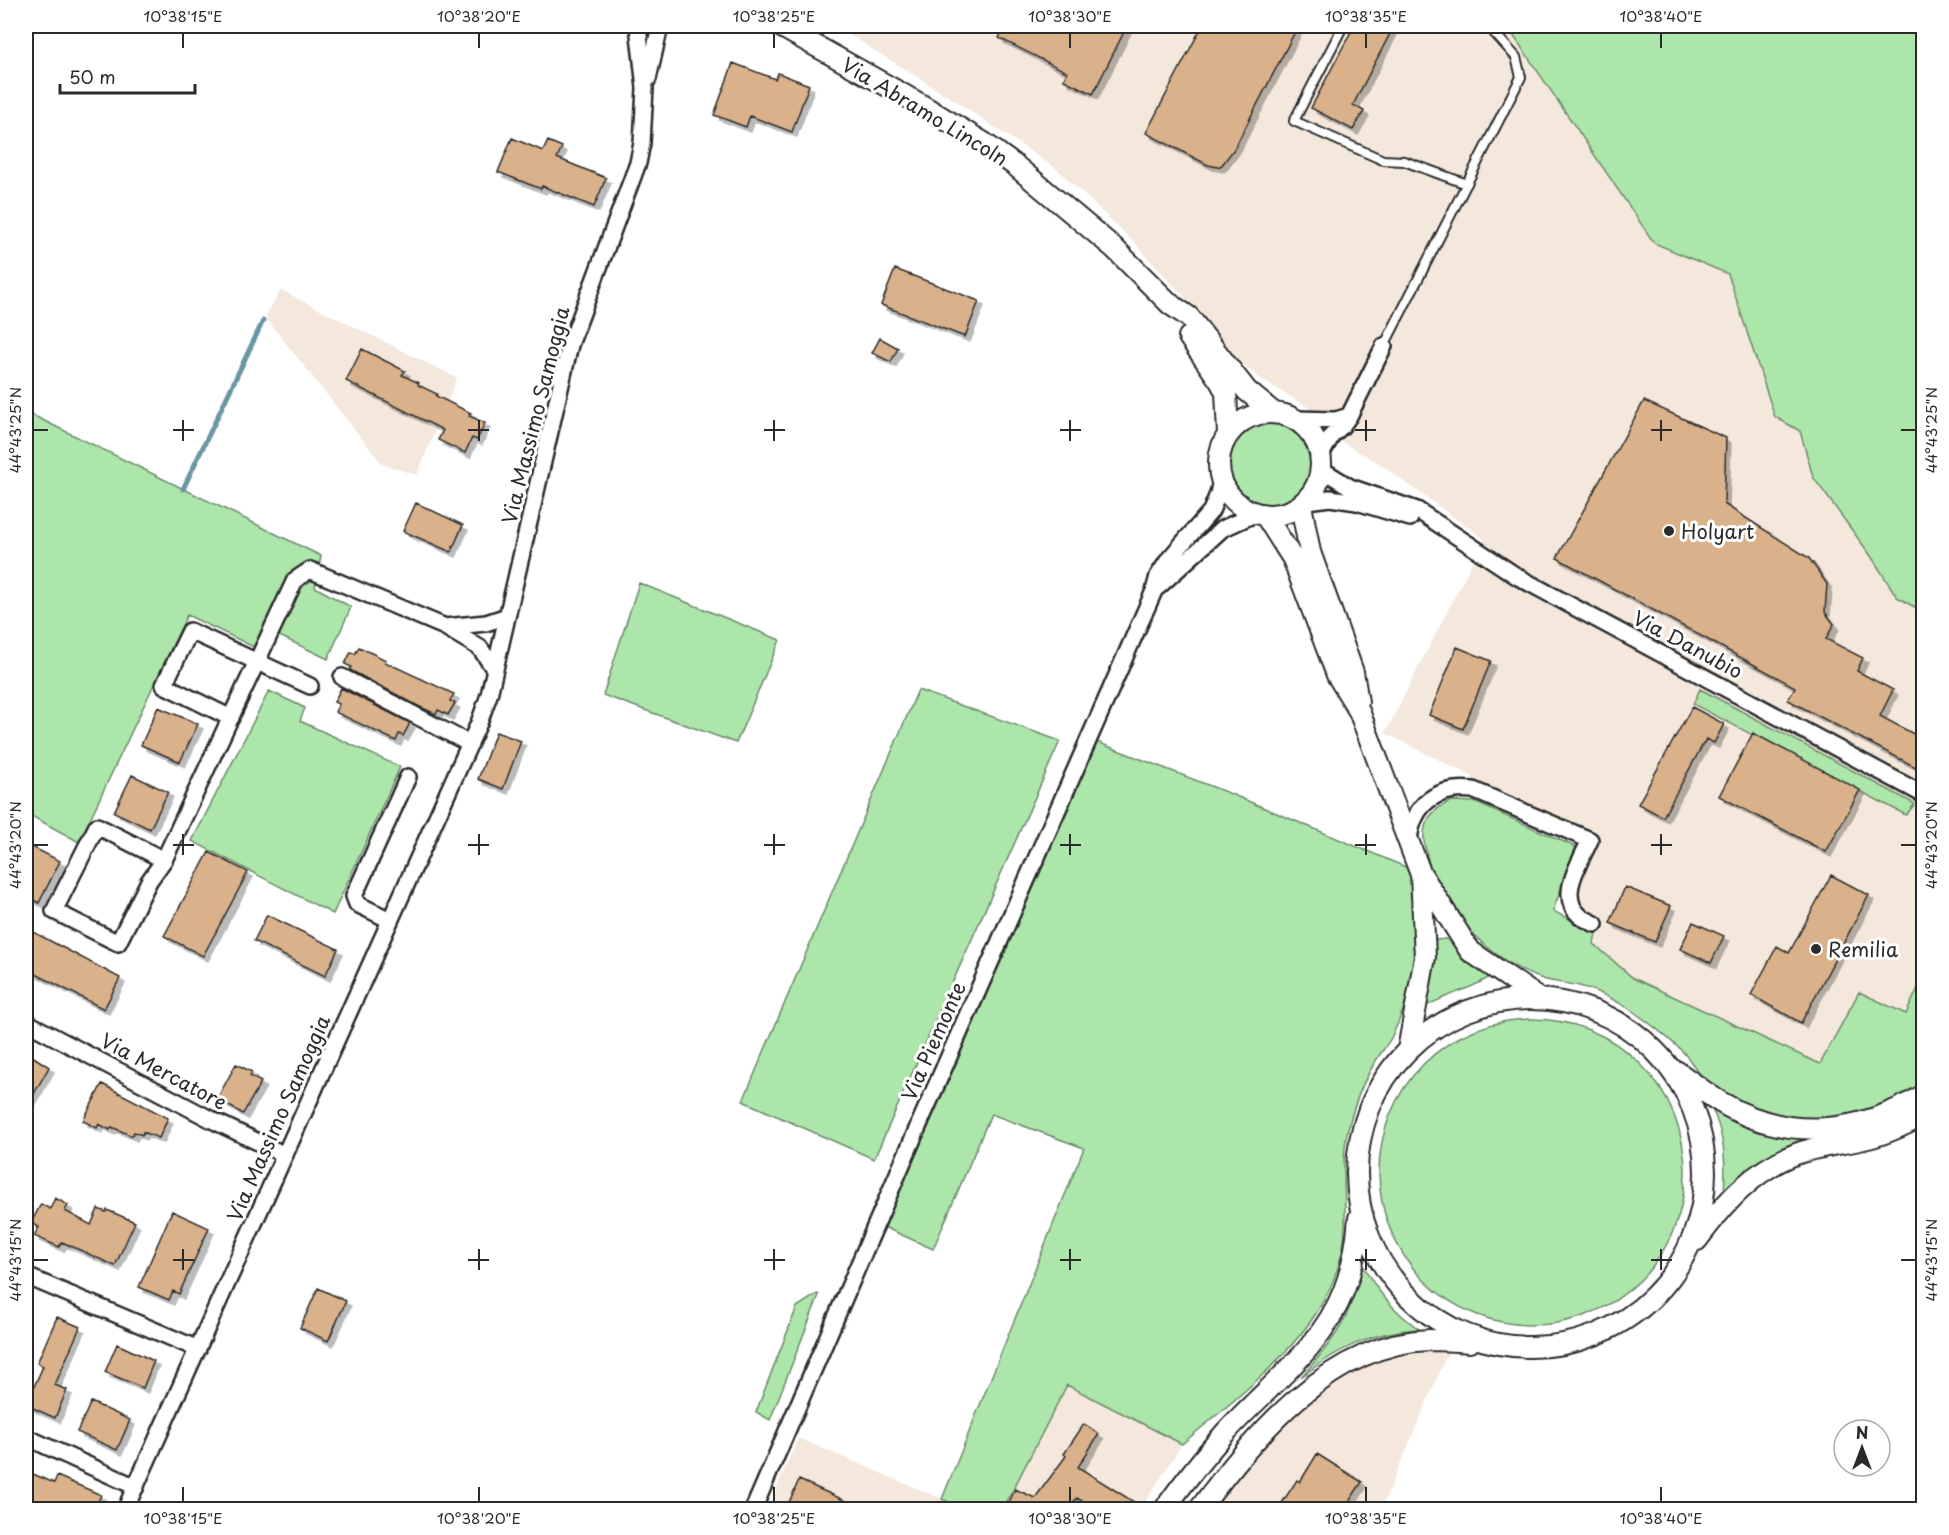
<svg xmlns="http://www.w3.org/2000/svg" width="1949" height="1535" font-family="'Playpen Sans',sans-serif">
  <defs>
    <filter id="shadow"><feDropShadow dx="5" dy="5" stdDeviation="0" flood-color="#0004"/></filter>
  </defs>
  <rect width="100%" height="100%" fill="#fff"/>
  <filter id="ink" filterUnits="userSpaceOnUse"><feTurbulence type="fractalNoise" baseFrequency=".0167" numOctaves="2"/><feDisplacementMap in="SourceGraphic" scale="12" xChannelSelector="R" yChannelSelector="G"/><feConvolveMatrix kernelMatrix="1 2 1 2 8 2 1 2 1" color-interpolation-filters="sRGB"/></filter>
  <g filter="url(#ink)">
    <path fill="#f4e8dc" d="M835 26H1507L1654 243 1728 274 1775 417 1800 431 1813 477 1871 556 1897 597 1923 612 1924 977 1906 1014 1859 992 1820 1064 1633 978 1594 944 1562 910 1590 840 1473 790V777L1385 733 1484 539 1380 464 1340 441 1326 429 1309 408 1261 379 1231 355 1195 309 1133 241 1057 169 954 100Z
      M281 290 457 378 417 475 382 464 265 317Z
      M1431 1348 1449 1350 1381 1509 1213 1510 1261 1449 1283 1427 1312 1400 1343 1377 1360 1367 1377 1360 1409 1351Z
      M1067 1384 1182 1444 1141 1509 1003 1510Z
      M798 1438 942 1499 965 1509 767 1510Z"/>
    <path fill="#ace6ab" stroke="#6c886b" stroke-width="1.5" d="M1507 26H1923V612L1897 597 1871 556 1813 477 1800 431 1775 417 1728 274 1654 243Z
      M26 412 321 556 315 587 351 607 328 659 263 628 254 647 187 615 79 842 26 813Z
      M1228 465a42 42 0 1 1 84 0a42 42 0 1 1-84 0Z
      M639 583 780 640 736 743 603 695Z
      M1700 689 1915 804 1906 815 1693 704Z
      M918 690 1060 741 874 1159 743 1101Z
      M269 691 305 708 300 721 400 767 333 914 192 841Z
      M1097 742 1231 794 1408 868C1425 918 1416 989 1392 1036 1388 1044 1382 1051 1377 1059 1362 1082 1353 1107 1347 1134 1341 1164 1346 1195 1345 1225 1345 1253 1334 1284 1320 1307 1288 1360 1228 1405 1182 1444L1067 1385 1003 1509H965L942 1499 1084 1148 991 1114 933 1249 884 1227Z
      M1452 801 1474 802 1576 847 1553 911 1596 933 1594 944 1633 978 1820 1064 1859 992 1906 1014 1923 977V1086C1881 1107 1838 1125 1789 1119 1761 1115 1720 1096 1701 1075 1694 1067 1689 1058 1681 1050 1665 1035 1646 1020 1628 1008 1614 1000 1599 991 1583 987 1570 983 1556 983 1543 979 1503 967 1458 926 1438 890 1431 878 1429 863 1426 851 1419 826 1429 810 1452 801Z
      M1446 939 1490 976C1481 986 1442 996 1425 1007L1433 976 1434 947 1436 940Z
      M1379 1172a153 153 0 1 1 306 0a153 153 0 1 1-306 0Z
      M1712 1109 1754 1128 1786 1137 1816 1138C1773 1150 1755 1159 1724 1192 1726 1163 1725 1136 1712 1109Z
      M1361 1261C1375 1290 1393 1311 1419 1329 1373 1331 1336 1350 1301 1377 1335 1340 1355 1313 1361 1261Z
      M817 1294 819 1295 770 1420 756 1412 797 1307Z"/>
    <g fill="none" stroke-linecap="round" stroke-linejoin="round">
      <path stroke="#6996a3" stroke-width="5" d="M183 489 263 321"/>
    </g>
    <path fill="#d9b18a" stroke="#2b2b2b" stroke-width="1.5" filter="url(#shadow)" d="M1005 26H1127L1093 94 1064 80 1067 72 999 38Z
      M1202 26H1298L1234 149 1222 165 1218 167 1208 165 1146 133Z
      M1354 26H1394L1353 105 1364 111 1353 130 1311 108Z
      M733 63 775 79 778 73 809 85 792 132 750 116 746 127 714 115Z
      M512 138 543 151 548 141 562 147 557 158 606 178 594 207 542 186 541 189 498 172Z
      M895 269 979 301 965 337 881 305Z
      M880 338 898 348 891 362 872 353Z
      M362 349 405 371 402 375 419 383 418 385 437 394 436 396 471 413 469 416 485 423 477 440 472 438 465 453 438 440 443 430 346 381Z
      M1644 401 1726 438 1724 504 1809 558 1827 584 1825 612 1834 624 1826 639 1863 658 1857 671 1893 690 1880 716 1923 739V771L1788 700 1795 687 1557 558Z
      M416 503 463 525 451 552 403 531Z
      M359 647 386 660 385 662 454 694 450 701 455 703 448 715 438 710 436 714 418 706 350 670 351 667 345 664 351 652 355 654Z
      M1457 647 1491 661 1463 729 1429 715Z
      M341 688 410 723 403 736 399 734 396 741 335 712 339 704 334 702Z
      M158 707 198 724 180 762 141 745Z
      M1692 707 1724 724 1714 743 1706 739 1663 817 1638 804Z
      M496 732 521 741 503 789 478 779Z
      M1753 733 1860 790 1826 852 1719 796Z
      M132 775 168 792 150 829 114 812Z
      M26 844 60 861 39 903 26 896Z
      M209 852 248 872 203 956 164 936Z
      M1831 875 1869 895 1801 1023 1751 995 1777 946 1789 953Z
      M1625 887 1671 906 1655 942 1610 923Z
      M267 915 338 949 325 976 254 941Z
      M1693 922 1724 936 1711 963 1680 949Z
      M26 928 120 978 104 1009 26 969Z
      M26 1052 49 1067 26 1108Z
      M236 1064 252 1072 250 1076 261 1082 243 1114 217 1099Z
      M102 1084 168 1118 159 1138 143 1132 142 1135 134 1132 132 1136 112 1127 110 1130 99 1124 97 1128 83 1121Z
      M55 1198 68 1205 65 1211 91 1225 98 1209 106 1212 107 1210 135 1222 115 1266 62 1242 59 1247 34 1236 39 1227 31 1223 41 1204 50 1209Z
      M172 1211 209 1228 179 1294 173 1291 169 1300 139 1287Z
      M318 1288 346 1301 328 1341 300 1328Z
      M57 1317 80 1327 55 1385 67 1390 55 1418 26 1405 43 1366 37 1363Z
      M117 1344 154 1361 143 1388 105 1372Z
      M91 1402 130 1420 117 1450 77 1432Z
      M1084 1424 1099 1434 1078 1467 1145 1509H1095L1077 1498 1068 1509H1006L1015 1489 1035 1498 1066 1456 1064 1454Z
      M1317 1454 1362 1482 1344 1509H1278L1297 1480 1300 1482Z
      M26 1471 54 1483 57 1476 101 1495 95 1509H55L26 1497Z
      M799 1480 864 1509H786Z"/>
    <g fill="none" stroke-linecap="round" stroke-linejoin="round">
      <g stroke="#2b2b2b" stroke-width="12">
        <path id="service" d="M1343 26 1294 121 1383 160 1404 161 1467 184
          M1384 346 1521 77 1516 57 1488 26"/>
      </g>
      <g stroke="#2b2b2b" stroke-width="20">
        <path id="minor" d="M648 79 660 26
          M1295 419 1336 420 1349 416
          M1321 455 1332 435 1342 426 1349 416 1384 346
          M1321 469 1350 487 1417 510 1518 577 1924 795
          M1306 501 1330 498 1357 502 1410 518
          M1158 587 1222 529 1255 514
          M445 627 486 623 507 616
          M342 677 470 744
          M231 718 164 685 190 631 310 686
          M1409 840C1413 803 1438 786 1473 790L1590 840C1581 861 1557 895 1579 915 1583 919 1590 921 1595 924
          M164 860 149 881 118 943 54 911 97 826 164 860 295 580 310 570 445 627 480 648 495 670
          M390 920 357 904 354 896 408 777
          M26 1022 212 1120 285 1155
          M26 1276 198 1349
          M26 1437 136 1487
          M125 1510 479 723 489 695 570 345 638 163 642 143 645 88 638 26
          M753 1510 921 1120 1154 591 1158 576 1169 559 1211 511 1218 494 1221 480"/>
      </g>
      <g stroke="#2b2b2b" stroke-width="24">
        <path id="tertiary" d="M780 26 920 104 984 143 1017 167 1114 248 1170 304 1189 317 1247 391 1274 413
          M1189 337 1220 381 1226 392 1228 434
          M1219 464a51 51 0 1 1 102 0a51 51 0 1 1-102 0Z
          M1301 505 1310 552 1353 672 1358 702
          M1265 515 1293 559 1337 675 1359 711 1420 872 1470 951 1540 999
          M1357 1173a174 174 0 1 1 348 0a174 174 0 1 1-348 0Z
          M1408 1050 1425 957 1421 874
          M1676 1071C1691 1081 1706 1094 1722 1103 1788 1142 1859 1134 1924 1095
          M1697 1240C1724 1204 1753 1170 1796 1154 1819 1145 1845 1144 1868 1138 1888 1133 1906 1124 1924 1115
          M1164 1510C1183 1483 1203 1458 1224 1434 1266 1387 1321 1350 1344 1290 1353 1267 1357 1243 1359 1218
          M1199 1510C1253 1437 1330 1343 1429 1340 1443 1340 1457 1341 1470 1342"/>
      </g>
      <use href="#service" stroke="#fff" stroke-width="8"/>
      <use href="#minor" stroke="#fff" stroke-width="15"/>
      <use href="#tertiary" stroke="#fff" stroke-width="20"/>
    </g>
  </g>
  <path fill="none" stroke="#2b2b2b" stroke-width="2" d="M183 33V48M479 33V48M774 33V48M1070 33V48M1366 33V48M1661 33V48M183 420V441M479 420V441M774 420V441M1070 420V441M1366 420V441M1661 420V441M33 430H48M173 430H194M468 430H489M764 430H785M1060 430H1081M1355 430H1376M1651 430H1672M1901 430H1916M183 834V855M479 834V855M774 834V855M1070 834V855M1366 834V855M1661 834V855M33 845H48M173 845H194M468 845H489M764 845H785M1060 845H1081M1355 845H1376M1651 845H1672M1901 845H1916M183 1249V1270M479 1249V1270M774 1249V1270M1070 1249V1270M1366 1249V1270M1661 1249V1270M33 1260H48M173 1260H194M468 1260H489M764 1260H785M1060 1260H1081M1355 1260H1376M1651 1260H1672M1901 1260H1916M183 1487V1502M479 1487V1502M774 1487V1502M1070 1487V1502M1366 1487V1502M1661 1487V1502"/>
  <g fill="#2b2b2b" stroke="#fff" stroke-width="2">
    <circle cx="1669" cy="531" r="6"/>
    <circle cx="1816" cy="949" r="6"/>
  </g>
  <g text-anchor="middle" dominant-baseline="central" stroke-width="6" stroke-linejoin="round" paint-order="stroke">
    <g font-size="20" fill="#2b2b2b" stroke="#fff">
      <text transform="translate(925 111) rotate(31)">Via Abramo Lincoln</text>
      <text transform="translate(535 415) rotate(-76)">Via Massimo Samoggia</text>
      <text transform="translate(1688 644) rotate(28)">Via Danubio</text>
      <text transform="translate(933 1041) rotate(-66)">Via Piemonte</text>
      <text transform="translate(164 1071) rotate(28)">Via Mercatore</text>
      <text transform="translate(278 1118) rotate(-66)">Via Massimo Samoggia</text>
    </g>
    <g font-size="20" fill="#2b2b2b" stroke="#fff" text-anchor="start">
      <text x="1681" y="531">Holyart</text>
      <text x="1828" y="949">Remilia</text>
    </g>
  </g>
  <rect width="1949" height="1535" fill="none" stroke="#fff" stroke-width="66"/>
  <g transform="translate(1862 1448)"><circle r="28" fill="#ffffff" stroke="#aaaaaa" stroke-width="1.5"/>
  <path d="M0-4.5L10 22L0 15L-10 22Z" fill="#2b2b2b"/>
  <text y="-9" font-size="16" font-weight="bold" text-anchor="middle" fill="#2b2b2b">N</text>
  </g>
  <path d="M60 84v9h135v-9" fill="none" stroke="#2b2b2b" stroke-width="3"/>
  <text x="69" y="84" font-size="18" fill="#2b2b2b" stroke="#ffffff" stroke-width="4.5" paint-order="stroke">50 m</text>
  <rect x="33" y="33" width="1883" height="1469" fill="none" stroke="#2b2b2b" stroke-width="2"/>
  <g font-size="15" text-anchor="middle" fill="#2b2b2b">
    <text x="183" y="22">10°38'15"E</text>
    <text x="479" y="22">10°38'20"E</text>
    <text x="774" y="22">10°38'25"E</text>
    <text x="1070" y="22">10°38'30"E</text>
    <text x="1366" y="22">10°38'35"E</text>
    <text x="1661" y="22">10°38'40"E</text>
    <text transform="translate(16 430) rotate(-90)" y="5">44°43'25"N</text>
    <text transform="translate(1932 430) rotate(-90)" y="5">44°43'25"N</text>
    <text transform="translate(16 845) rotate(-90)" y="5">44°43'20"N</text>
    <text transform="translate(1932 845) rotate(-90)" y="5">44°43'20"N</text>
    <text transform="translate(16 1260) rotate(-90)" y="5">44°43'15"N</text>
    <text transform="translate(1932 1260) rotate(-90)" y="5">44°43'15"N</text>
    <text x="183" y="1524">10°38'15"E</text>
    <text x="479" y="1524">10°38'20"E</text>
    <text x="774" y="1524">10°38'25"E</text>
    <text x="1070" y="1524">10°38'30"E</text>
    <text x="1366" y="1524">10°38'35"E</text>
    <text x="1661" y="1524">10°38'40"E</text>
  </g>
</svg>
